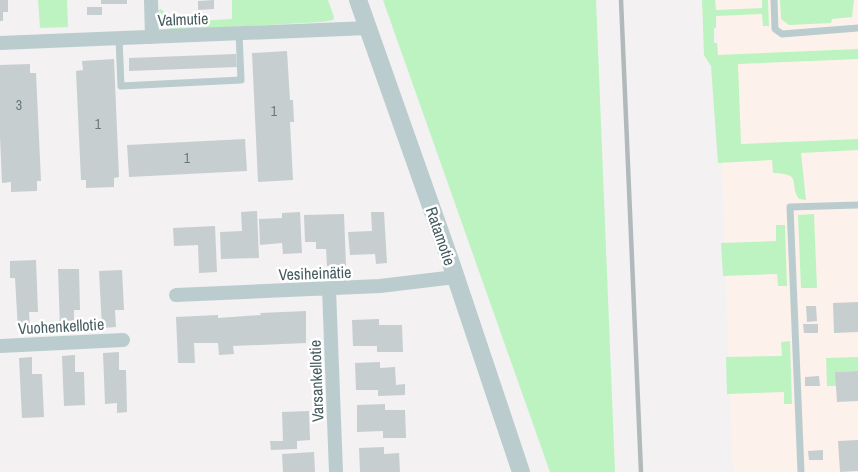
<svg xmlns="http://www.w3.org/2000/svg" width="858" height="472" font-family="'Archivo Narrow',sans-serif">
  <rect width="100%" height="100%" fill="#f3f1f2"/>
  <path fill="#fdf2eb" d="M716 0H858V472H733Z"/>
  <path fill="#bdf3c0" d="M38 0H67L68 27 40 28Z
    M232 0H328L334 17 333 20 322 22 175 30C163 27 158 23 158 10L161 9 175 22 232 19Z
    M383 0H596L615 472H550Z
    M702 0H715L716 10 762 8V0H768L769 26H763L762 14 716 16V28H714V43H717L718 55 858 49V59L738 64 741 144 858 139V150L801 153 806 200 799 199C788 183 804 174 773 173L772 160 718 163 711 66 704 55Z
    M780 0H854L852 17 832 19 831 23 789 25 781 19Z
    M814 214 817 288H801L798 215Z
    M776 225H785L787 286H778L777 274 723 276 721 243 776 241Z
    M790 341 792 404H784V392L727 394 726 357 782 356 781 342Z
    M858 357V371L836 372V386H827L826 358Z"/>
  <path fill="#c7ced0" d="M0 0H8V12H3V21H0Z
    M101 0H127V4H101Z
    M214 0V9L198 10V1Z
    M87 7H102V15H87Z
    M287 51 290 100H293L294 122H290L293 180 258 182 252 53Z
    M236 54 237 67 129 71V58Z
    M114 59 119 177 114 178V187L86 188V180H81L76 71 83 70 82 61Z
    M30 64V73H36L41 181H37V191L11 192V182L2 183 0 137V65Z
    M245 139 247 171 129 177 127 145Z
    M257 211 259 258 221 259 220 232 242 231 241 212Z
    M300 212 302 253 283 254 282 243 260 245 259 219 282 218V213Z
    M371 212H384L387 263 376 264 375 254 350 255 348 232 372 231Z
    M344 214 346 266H327L326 249H316V242H305L304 215Z
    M215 226 217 272 199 273 198 245 174 246 173 228Z
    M36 260 38 312H29L30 330H18L15 278H10V261Z
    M58 269H79L80 310H74V329H60Z
    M122 270 124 310H115L116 327 102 328 99 271Z
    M858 302V332L834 333 833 303Z
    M806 306H816L817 321 807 322Z
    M306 311V343L233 346 234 354 219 355 218 343H194L195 363H178L176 317 218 315V318L261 315 260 313Z
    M379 319V325H402L403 352H377V346H353L352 320Z
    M803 324H818V333H804Z
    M119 352V370H126L127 412 117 413V403L105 404 103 353Z
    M75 355V372H84L85 405 64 406 62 356Z
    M32 357V374H42L44 417 22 418 19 358Z
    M380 362V368L395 367 396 385 405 384V395L378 396V390H356L355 363Z
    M858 371V401L837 402 835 372Z
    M819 376 820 386H805V377Z
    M385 404V410H405L406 438H383V431L357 432V405Z
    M309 411 310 440 297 441V449L271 450 270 441H283L282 412Z
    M858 440V471L840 472 838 441Z
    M384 447V454L399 453 400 472H360L359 448Z
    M823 450V460H809L808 451Z
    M314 452 315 472H283L282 454Z"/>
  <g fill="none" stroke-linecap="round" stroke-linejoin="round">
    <path stroke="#bbccce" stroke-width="7" d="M774 0 775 29 782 34 858 28
      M119 38 121 86 241 80 239 33
      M801 472 790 207 858 205"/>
    <path stroke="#bbccce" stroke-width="14" d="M151 0 152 37
      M0 43 368 28
      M329 289 336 472
      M176 295 380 286 455 277
      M0 346 123 340"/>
    <path stroke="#bbccce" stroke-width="18" d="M358 0 451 263 521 472"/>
    <path stroke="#b2b9bb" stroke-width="4.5" d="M621 0 641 472"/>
  </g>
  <g text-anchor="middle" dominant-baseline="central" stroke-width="5" stroke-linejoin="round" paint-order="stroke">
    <g font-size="14" fill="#67787c">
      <text x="19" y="105">3</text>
      <text x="274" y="111">1</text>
      <text x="98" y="124">1</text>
      <text x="187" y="158">1</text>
    </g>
    <g font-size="16" fill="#475c60" stroke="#fff">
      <text transform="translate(183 19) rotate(-2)">Valmutie</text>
      <text transform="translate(441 236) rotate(71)">Ratamotie</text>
      <text transform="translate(315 273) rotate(-2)">Vesiheinätie</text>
      <text transform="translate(61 326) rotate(-3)">Vuohenkellotie</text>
      <text transform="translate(316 381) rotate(-92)">Varsankellotie</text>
    </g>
  </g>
</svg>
